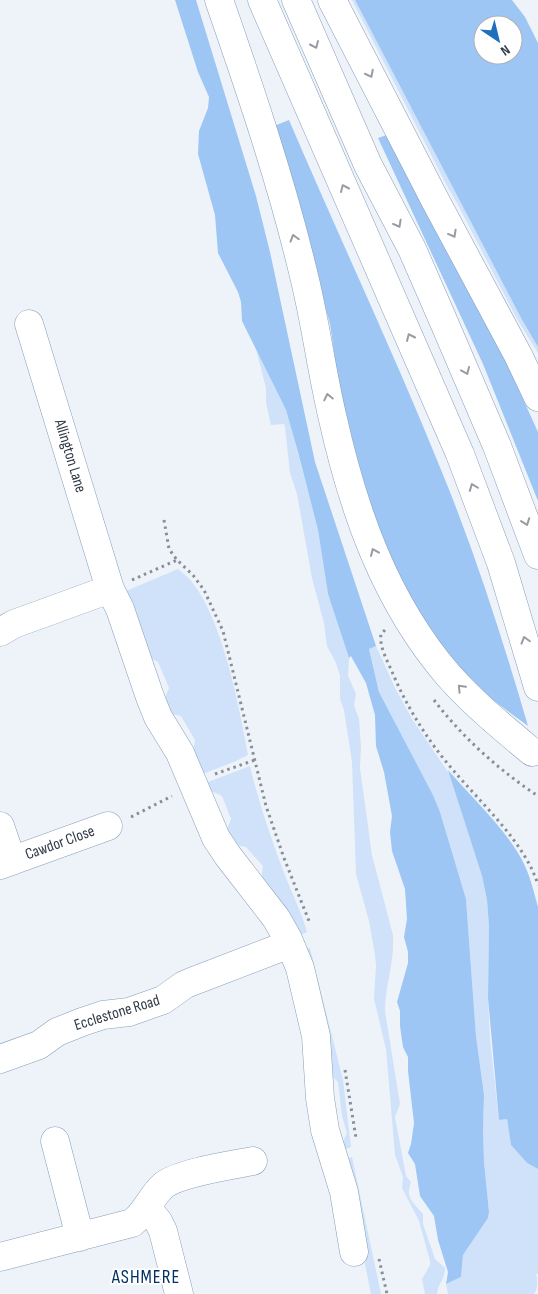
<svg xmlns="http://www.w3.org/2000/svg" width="538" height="1294" font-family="'Sofia Sans Condensed',sans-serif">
  <rect width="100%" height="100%" fill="#eef3f9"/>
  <path fill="#cfe2f9" d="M352 0H355L521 318 538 347V353L517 319 458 205 447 186Z
    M256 349 286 410 292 430 318 530 328 594 349 658 348 676 356 694 354 705 359 719 361 747 360 768 372 855 393 935C395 961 385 985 385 1011L400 1104 395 1117 406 1176 411 1182C405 1198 413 1202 423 1214V1224L435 1259 445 1268C445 1280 438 1283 437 1294H425L422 1279 430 1265V1261L419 1221 402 1188 403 1177 395 1155 386 1049 374 999 376 965 375 955 369 921 356 874 352 762 344 710 340 699V676L336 663 327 646 324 623 312 578 297 494 290 473 285 427 284 424 271 425 266 403V388Z
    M178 569C183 573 188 577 192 582 223 621 239 706 248 755L236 761 200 775 192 757 195 740 181 716 168 713 164 700 169 688 158 662 145 655 126 591Z
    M376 646 395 688 412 719 450 775 482 876 487 900 489 926 488 998 490 1039 499 1120 507 1119 511 1145 527 1163 538 1169V1274H536C538 1281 538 1288 534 1294H448L446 1284 461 1277 463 1255 488 1218 489 1212 484 1162 483 1130 484 1095 476 1036 466 899 440 812 433 795 379 692 369 649Z
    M250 766C259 804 272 841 286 878 293 896 302 913 307 932L298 936 261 882 263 866 246 847 230 844 225 835 231 819 222 796 207 789 206 784 208 782Z
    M310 948 343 1080 351 1147 341 1151 340 1148 347 1133 342 1116 338 1082 328 1072 304 950Z
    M352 1157 381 1294H371L344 1160Z"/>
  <path fill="#9dc6f4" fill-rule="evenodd" d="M175 0H196L256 196 270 252 315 462 376 646 369 649 379 692 433 795 440 812 466 899 476 1036 484 1095 483 1130 484 1162 489 1212 488 1218 463 1255 461 1277 446 1284 448 1272 438 1240 434 1216 420 1196 415 1164 408 1153 411 1144 414 1123 408 1071V1057L403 1047 400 1026V1011L397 1002 408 963V952L404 937 407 919 405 889 392 851 390 832 392 816 384 772 376 746 375 715 366 683 352 658 351 656 349 658 328 594 318 530 298 452 286 410 242 321 241 302 238 292 218 253 215 215 198 154 199 131 208 108 209 97 198 72Z
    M355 0H512L525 17 538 43V347L521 318ZM483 25H513V55H483Z
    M289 120C342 244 400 366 450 492 480 568 505 647 528 726L474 686 442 649 408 601 372 515 341 400 330 324 274 126Z
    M387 135 493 333 538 432V501L483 364 378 138Z
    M448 770C472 798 510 833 525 866 531 879 534 893 538 907V1169L527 1163 511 1145 507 1119 499 1120 488 998 489 926 487 900 482 876Z"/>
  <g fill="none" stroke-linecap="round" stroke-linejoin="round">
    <g stroke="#879eb9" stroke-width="29">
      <path id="minor" d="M29 324 110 589 120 609 150 697 158 717 180 753 216 838 228 856 276 918 288 939 300 968 316 1036 320 1098 325 1130 344 1192 354 1252
        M0 632 14 624 110 589
        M0 826 12 861
        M0 865 108 826
        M0 1059 39 1045 57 1032 82 1022 103 1015 129 1012 163 1000 184 985 191 982 290 944
        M55 1141 80 1237
        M147 1208 158 1221 163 1231 179 1294
        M0 1257 132 1223C146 1213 151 1196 164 1185 179 1173 232 1165 253 1161"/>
    </g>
    <g stroke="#879eb9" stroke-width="29">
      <path id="secondary" d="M219 0C250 89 281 180 303 272 315 319 321 368 332 415 353 510 385 602 449 676 474 704 503 728 532 752
        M262 0 460 454 501 563 538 687
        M296 0 368 165 412 249 443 320 497 446 538 555
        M332 0 435 200 518 355 538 397"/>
    </g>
    <path stroke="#878e97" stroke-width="3" stroke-dasharray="2.5 4" stroke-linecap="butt" d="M164 520 169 549 177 560 193 575 204 590 223 631 266 806 284 858 309 921
      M132 580 177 560
      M385 630 381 634C379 647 388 662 393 674 408 709 428 741 453 770 481 803 526 844 538 885
      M434 700C462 737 500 771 538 796
      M215 774 255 760
      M131 817 172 796
      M345 1070 356 1138
      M379 1259 387 1294"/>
    <use href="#minor" stroke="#fff" stroke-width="28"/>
    <use href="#secondary" stroke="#fff" stroke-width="28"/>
  </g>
  <defs><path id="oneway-chevron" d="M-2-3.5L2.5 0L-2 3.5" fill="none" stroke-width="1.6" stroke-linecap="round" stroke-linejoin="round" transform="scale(1.25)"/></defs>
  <g stroke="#989ca2">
    <use href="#oneway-chevron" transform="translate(315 45) rotate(66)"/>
    <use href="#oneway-chevron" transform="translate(370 74) rotate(63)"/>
    <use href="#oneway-chevron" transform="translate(344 188) rotate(-114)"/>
    <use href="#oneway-chevron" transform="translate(398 224) rotate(61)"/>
    <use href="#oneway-chevron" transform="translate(453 234) rotate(61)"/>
    <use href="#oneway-chevron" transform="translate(294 238) rotate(-106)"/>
    <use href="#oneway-chevron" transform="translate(410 337) rotate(-114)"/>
    <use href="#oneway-chevron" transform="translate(466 371) rotate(67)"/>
    <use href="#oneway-chevron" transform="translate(328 397) rotate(-102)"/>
    <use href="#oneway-chevron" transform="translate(473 487) rotate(-111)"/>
    <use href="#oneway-chevron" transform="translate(526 522) rotate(70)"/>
    <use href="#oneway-chevron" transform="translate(374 552) rotate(-113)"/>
    <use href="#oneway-chevron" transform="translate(525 640) rotate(-106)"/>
    <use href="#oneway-chevron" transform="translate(461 688) rotate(-134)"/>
  </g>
  <g text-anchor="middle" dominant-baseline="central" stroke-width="4" stroke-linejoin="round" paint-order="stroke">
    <g font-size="16" fill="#303a45" stroke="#fff">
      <text transform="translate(70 456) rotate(73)">Allington Lane</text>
      <text transform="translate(60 843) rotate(-20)">Cawdor Close</text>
      <text transform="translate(117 1013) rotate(-17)">Ecclestone Road</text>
    </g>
    <g font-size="19" letter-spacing="1" fill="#003364" stroke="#fff">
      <text x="146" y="1277">ASHMERE</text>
    </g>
  </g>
  <g transform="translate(498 40) rotate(145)"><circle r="24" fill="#ffffff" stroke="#acb0b5"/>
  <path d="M0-4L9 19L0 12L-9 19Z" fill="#1f6fbe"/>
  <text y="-8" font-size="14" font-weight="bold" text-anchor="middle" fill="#303a45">N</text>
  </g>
</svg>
